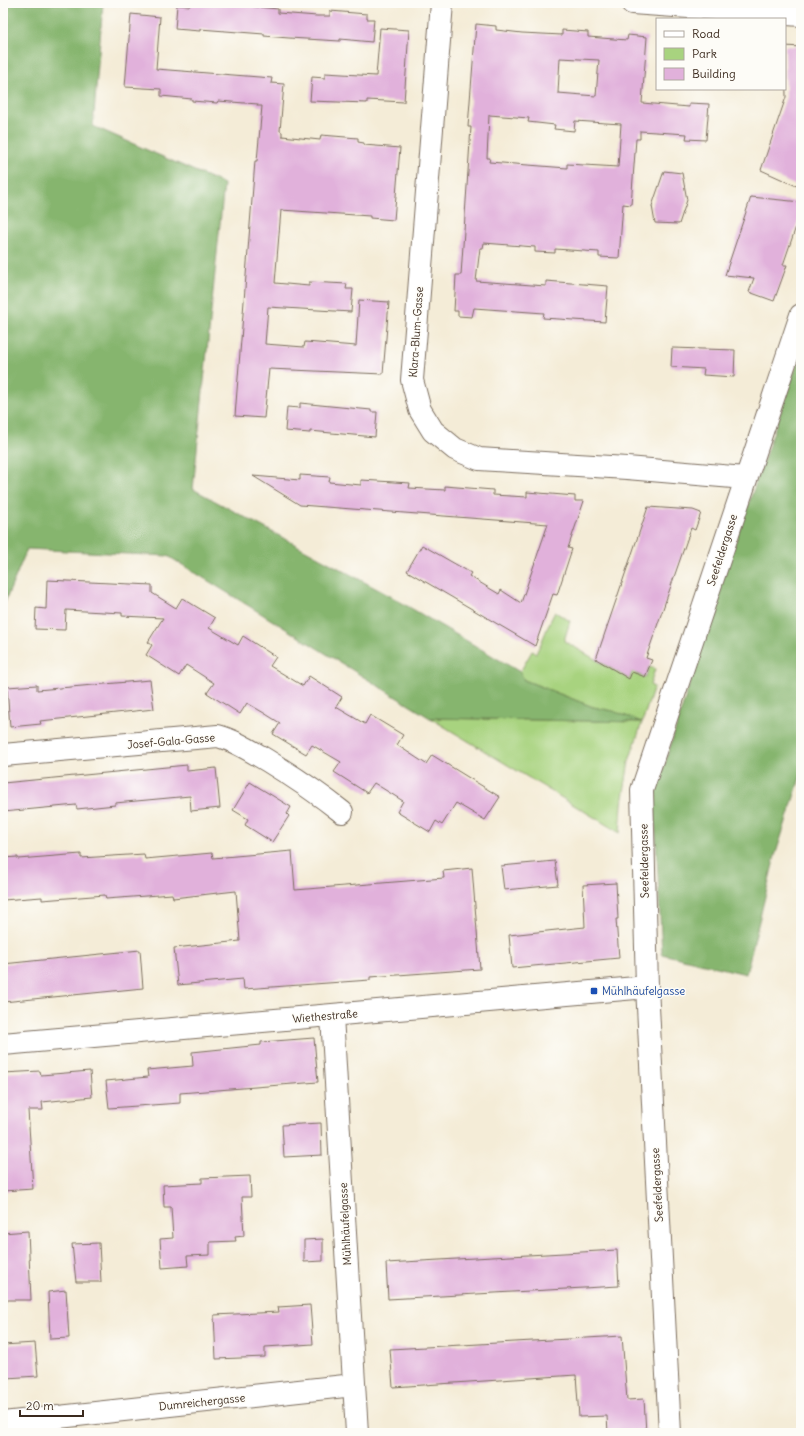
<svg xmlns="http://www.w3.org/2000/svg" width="804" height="1436" font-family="Delius,sans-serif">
  <rect width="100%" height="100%" fill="#fdfcf7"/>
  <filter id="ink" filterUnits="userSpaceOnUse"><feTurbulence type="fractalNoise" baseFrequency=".025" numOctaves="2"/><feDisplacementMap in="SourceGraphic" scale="8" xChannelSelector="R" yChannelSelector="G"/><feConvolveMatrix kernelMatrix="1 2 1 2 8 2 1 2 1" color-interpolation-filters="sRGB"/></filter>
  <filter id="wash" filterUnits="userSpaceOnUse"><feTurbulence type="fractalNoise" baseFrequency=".012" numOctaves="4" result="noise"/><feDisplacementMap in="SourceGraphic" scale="16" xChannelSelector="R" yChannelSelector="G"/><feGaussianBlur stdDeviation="0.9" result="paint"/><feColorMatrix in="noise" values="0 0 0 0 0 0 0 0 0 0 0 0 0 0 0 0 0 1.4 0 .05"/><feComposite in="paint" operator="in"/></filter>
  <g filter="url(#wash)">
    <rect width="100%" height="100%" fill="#f4ecd7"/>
    <path fill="#a8d37f" stroke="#727e4e" d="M555 612 570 621 564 641 629 679 636 662 640 663 636 674 645 677 649 667 655 669 650 685 654 687 629 761 622 804 620 833 430 718 640 722 613 711 593 707 524 680 520 672 532 651 536 653C544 640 547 625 555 612Z"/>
    <path fill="#86b56e" stroke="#607046" d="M3 3H103L93 126 224 184 193 489 392 597 520 672 524 680 593 707 613 711 642 722 430 718 168 556 27 549 3 607Z
      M801 353V775L775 856 746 974 662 954 654 799 718 592Z"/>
    <g id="blocks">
      <path fill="#e1b1db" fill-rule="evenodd" d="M190 3H216L278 9V13L317 16H330V11L367 14V19H374L372 42 340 39V41L289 38 264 36V34L200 29V31L175 29 177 5 190 6Z
        M131 14 160 17 156 69 272 78 271 83 284 84 280 131 282 132V136L320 140 321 135 358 138V142L364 143V145L400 148 394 220 370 218V216L281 210 275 283 309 286V282L347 284 346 289H353L351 312 268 307 265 344 304 347 305 342 356 346 359 300 389 302 383 374 269 369 264 418 235 416 255 161H257L262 106H257L258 104 218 101 217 103 192 101V99L161 96V89L125 87Z
        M476 24 496 26V30L522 33 562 35V30L588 32V37L627 40 628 35 647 37 642 103 689 107V103L709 104 706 140 686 139 687 134 640 131V139H636L631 205 623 204 619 258 599 257V252L555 249V253L535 252V247L484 243 483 248H480L476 281 546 286V281L608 286 605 322 543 318 544 313 474 308 472 317 458 316V311H454L456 275H461L471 127H468ZM560 58 599 60 596 96 558 93ZM489 115 529 118 528 122 555 125 554 129 574 131 575 121 621 124 618 167 567 164V168L489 162 490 158H487Z
        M380 28 409 30 404 102 367 100V103L310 101 312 77 325 78V73L376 76Z
        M785 46 801 47V188L761 170 786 97Z
        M664 171 682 173 687 200 679 224 655 223 652 206Z
        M751 197 801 202V212L783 265H787L774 301 749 292 754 278 725 275Z
        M672 348 735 350 734 377 703 375 704 369 671 367Z
        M300 403 371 410V412H377L375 437 310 431V433L285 431 287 407 300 408Z
        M300 475 330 477 329 482 361 485V480L410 483 409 488 445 490V486L493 490V495L527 497V492L575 496V501H584L568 548 572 549 557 595 553 594 535 646 407 571 422 545 471 573 469 576 499 594 501 590 521 603 548 524 300 505 253 476 300 480Z
        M648 507 693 510 701 513 695 530 691 528 646 658 652 660 645 677 632 672 629 679 596 659Z
        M47 580 152 585V593L176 608 182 598 215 618 209 628 238 645 243 636 276 657 270 666 303 686 309 676 342 697 336 707 365 724 370 715 403 735 397 745 426 764 432 755 500 797 485 820 456 803 442 825 436 821 430 832 397 812 403 801 374 783 367 793 334 772 341 762 312 745 306 754 273 734 280 723 264 713 247 703 240 714 207 693 214 683 186 665 179 676 146 655 152 645 148 642 163 618 122 616V613L66 610 65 630 35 629 36 608 46 609Z
        M150 680 154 709 40 721 41 724 10 727 7 687 37 685V690Z
        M187 765V771L216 768 220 808 191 811 190 796 115 803V805L77 809 76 805 3 812V783Z
        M250 782 291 807 287 814 289 816 272 842 245 825 248 819 233 810Z
        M292 851 295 890 444 878 443 871 472 868 480 969 370 977V980L244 989 243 979 178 985 174 948 240 941 236 891 173 898 172 894 106 899 105 895 42 900V897L3 900V858L18 857V859L81 854V858L144 854 145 859 212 853 213 858Z
        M555 861 558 885 504 890 501 866Z
        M616 883 618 919H616L619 958 512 968 509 935 585 927 583 885Z
        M140 950 143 988 3 1002V964Z
        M314 1038 318 1082 180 1093V1103L109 1108 106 1081 148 1077 147 1070 193 1066 192 1052 261 1045V1042Z
        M40 1071 41 1075 90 1071 92 1097 42 1102 43 1110H28L33 1189 3 1191V1073Z
        M321 1123 322 1155 284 1157 282 1125Z
        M250 1176 251 1197H242L244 1236 235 1237 236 1241 210 1242V1255L187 1256 188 1266 162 1268 160 1239 173 1238 171 1207H164L163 1185 202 1183V1178Z
        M28 1231 31 1300H3V1233Z
        M323 1239V1261L304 1262V1240Z
        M99 1243 101 1282H76L72 1244Z
        M617 1250 619 1286 388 1299 386 1263Z
        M66 1290 69 1338 50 1339 48 1292Z
        M310 1305 313 1344 265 1347V1357L216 1359 214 1315 279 1312 278 1307Z
        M622 1336 627 1400 644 1399 646 1433H608L607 1416 579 1417 576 1375 393 1387 390 1349Z
        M35 1343 38 1376 6 1378 3 1345Z"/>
    </g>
  </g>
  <g filter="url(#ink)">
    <use href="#blocks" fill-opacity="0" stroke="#7c6e5f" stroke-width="1"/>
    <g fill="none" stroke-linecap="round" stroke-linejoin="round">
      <g stroke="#7c6e5f" stroke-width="24">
        <path id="minor" d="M442 3 412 380 420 410 433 431 455 449 479 459 627 468 745 478
          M632 3 801 15
          M3 755 218 736C236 741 251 751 268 761 294 777 318 793 342 812
          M332 1016 357 1433
          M3 1044 647 987
          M3 1423 354 1385
          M670 1433 647 987 642 790 801 315"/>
      </g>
      <use href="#minor" stroke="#fff" stroke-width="22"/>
    </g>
  </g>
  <rect fill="#1a4fb4" stroke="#fdfcf7" stroke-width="1.5" x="590" y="987" width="8" height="8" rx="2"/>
  <g text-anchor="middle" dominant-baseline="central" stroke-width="3" stroke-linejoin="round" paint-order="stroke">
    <g font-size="11" fill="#3b2a1e" stroke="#fdfcf7">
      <text transform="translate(416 332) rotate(-86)">Klara-Blum-Gasse</text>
      <text transform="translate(722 550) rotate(-72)">Seefeldergasse</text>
      <text transform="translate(171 741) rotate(-5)">Josef-Gala-Gasse</text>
      <text transform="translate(644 861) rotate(-91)">Seefeldergasse</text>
      <text transform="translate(325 1016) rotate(-5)">Wiethestraße</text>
      <text transform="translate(657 1185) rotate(-93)">Seefeldergasse</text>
      <text transform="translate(345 1224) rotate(-93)">Mühlhäufelgasse</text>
      <text transform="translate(202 1402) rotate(-6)">Dumreichergasse</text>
    </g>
    <g font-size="11" fill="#164399" stroke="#fdfcf7" text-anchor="start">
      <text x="602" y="991">Mühlhäufelgasse</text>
    </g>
  </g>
  <rect width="804" height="1436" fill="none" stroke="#fdfcf7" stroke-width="16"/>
  <rect x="656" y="18" width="130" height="72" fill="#fdfcf7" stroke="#afa8a0"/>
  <rect x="664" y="31" width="20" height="6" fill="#ffffff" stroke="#afa8a0"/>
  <text x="692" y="38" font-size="12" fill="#3b2a1e">Road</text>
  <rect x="664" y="48" width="20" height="12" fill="#a8d37f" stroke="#afa8a0"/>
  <text x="692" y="58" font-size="12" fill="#3b2a1e">Park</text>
  <rect x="664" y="68" width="20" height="12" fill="#e1b1db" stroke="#afa8a0"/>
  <text x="692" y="78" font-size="12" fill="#3b2a1e">Building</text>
  <path d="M20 1410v6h63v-6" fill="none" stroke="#3b2a1e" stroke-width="2"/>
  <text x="26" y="1410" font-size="12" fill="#3b2a1e" stroke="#fdfcf7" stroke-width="3" paint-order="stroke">20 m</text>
</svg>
